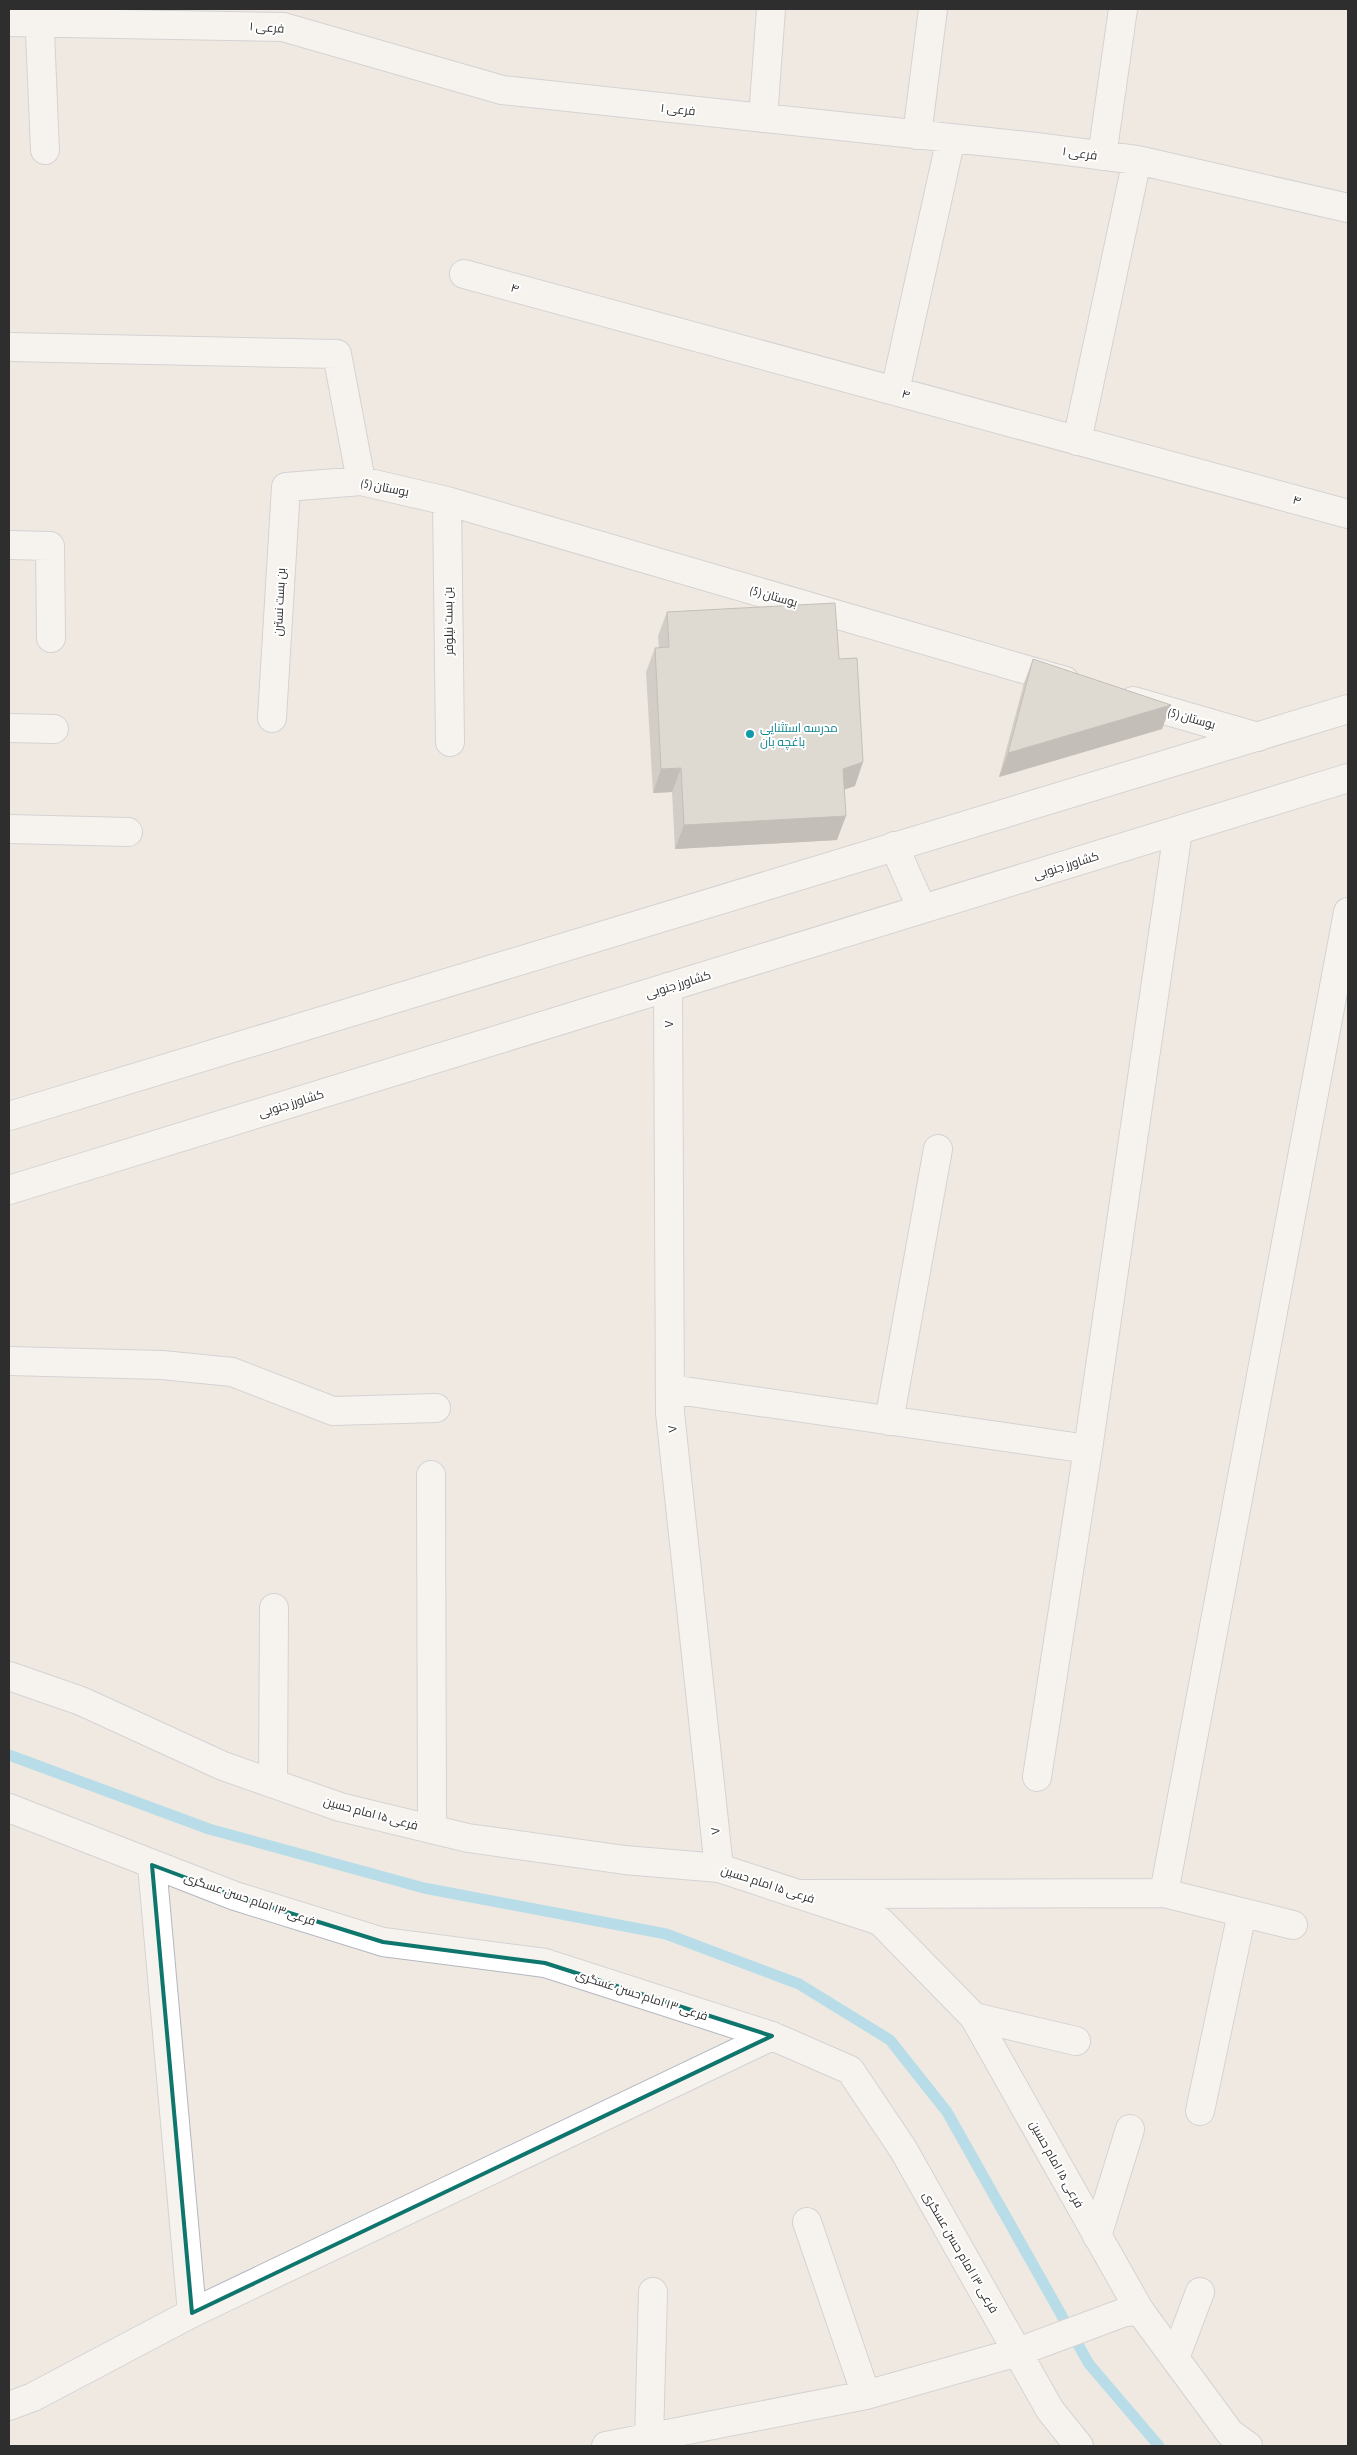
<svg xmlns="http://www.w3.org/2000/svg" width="1357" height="2455" font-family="'PT Sans Narrow',Cairo,sans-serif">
  <rect width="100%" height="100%" fill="#efe9e1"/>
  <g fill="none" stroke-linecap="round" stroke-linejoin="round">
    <path stroke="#75cff0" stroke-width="11" d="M9 1755 209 1829 424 1888 666 1934 799 1984 890 2040 947 2112 1089 2364 1159 2446"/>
    <g stroke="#b4b7c1" stroke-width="30">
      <path id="minor" d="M39 9 45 150
        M9 22 283 27 502 90 1036 147 1137 160 1348 208
        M763 118 771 9
        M917 135 933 9
        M1102 156 1123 9
        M464 274 1348 514
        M9 347 337 354 361 481
        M895 391 951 138
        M1077 441 1137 160
        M447 501 450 742
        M9 545 50 546 51 638
        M1133 701 1258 737
        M272 718 286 487 361 481 447 501 1065 681
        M9 728 54 729
        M9 829 128 832
        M668 987 670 1413 719 1868
        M9 1361 162 1365 232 1372 333 1411 436 1408
        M670 1389 1088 1449
        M889 1421 938 1149
        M431 1475 432 1829
        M1037 1777 1088 1449 1178 831
        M273 1783 274 1608
        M9 1808 235 1896 383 1942 545 1963 772 2036 850 2070 903 2149 1050 2410 1079 2446
        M152 1865 192 2313
        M1164 1893 1348 912
        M804 1894 1164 1893 1293 1925
        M974 2017 1076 2041
        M1200 2111 1242 1913
        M807 2222 866 2395
        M1097 2236 1130 2129
        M1175 2358 1200 2292
        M9 2406 33 2397 192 2313 772 2036
        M649 2438 653 2292
        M606 2446 866 2395 1018 2352 1125 2312 1140 2311"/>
    </g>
    <g stroke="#b4b7c1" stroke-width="30">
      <path id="tertiary" d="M894 846 922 909
        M9 1116 1348 709
        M9 1190 1348 778
        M9 1676 81 1701 223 1766 340 1807 468 1838 625 1860 719 1868 880 1921 974 2017 1140 2311 1230 2433 1248 2446"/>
    </g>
    <use href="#minor" stroke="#fff" stroke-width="28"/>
    <use href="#tertiary" stroke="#fff" stroke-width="28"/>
  </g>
  <path fill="#afaba4" d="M667 612 839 659 855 786 845 789 837 840 675 849 672 792 653 793 646 672 655 648H659L658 636Z
    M1033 659 1171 705 1162 729 999 777 1024 683Z"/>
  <path fill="#8e8b86" d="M1171 705 1162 729 999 777 1008 753Z
    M863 762 855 786 834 793 843 769Z
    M681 768 672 792 653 793 661 769Z
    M846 816 837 840 675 849 684 825Z"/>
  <path fill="#cbc7bf" stroke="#8e8b86" d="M835 603 839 659 857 658 863 762 843 769 846 816 684 825 681 768 661 769 655 648 669 647 667 612Z
    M1033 659 1171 705 1008 753Z"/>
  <path d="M0 0H1357V2455H0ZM152 1865 235 1896 383 1942 545 1963 772 2036 192 2313Z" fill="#efe9e1" fill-opacity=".55" fill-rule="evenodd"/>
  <path fill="none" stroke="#0f766e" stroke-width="4" stroke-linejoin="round" d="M152 1865 235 1896 383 1942 545 1963 772 2036 192 2313Z"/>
  <circle fill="#0f9aa8" stroke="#fff" stroke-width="2" cx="750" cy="734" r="5"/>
  <g text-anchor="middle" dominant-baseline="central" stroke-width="4" stroke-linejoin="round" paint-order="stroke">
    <g font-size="12" fill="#2e2e2e" stroke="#fff">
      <text transform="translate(267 27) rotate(4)">فرعی ۱</text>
      <text transform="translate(678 109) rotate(6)">فرعی ۱</text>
      <text transform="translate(1080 153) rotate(8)">فرعی ۱</text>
      <text transform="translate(515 288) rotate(15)">۴</text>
      <text transform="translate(906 394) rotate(15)">۴</text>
      <text transform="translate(385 487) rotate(11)">بوستان (5)</text>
      <text transform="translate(1297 500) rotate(15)">۴</text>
      <text transform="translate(774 596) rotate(16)">بوستان (5)</text>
      <text transform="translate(279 602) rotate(-87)">بن بست نسترن</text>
      <text transform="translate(448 621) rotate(-91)">بن بست نیلوفر</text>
      <text transform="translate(1192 718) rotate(16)">بوستان (5)</text>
      <text transform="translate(1066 865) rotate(-17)">کشاورز جنوبی</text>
      <text transform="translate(678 984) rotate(-17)">کشاورز جنوبی</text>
      <text transform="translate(668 1024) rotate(-90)">۷</text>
      <text transform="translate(291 1103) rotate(-17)">کشاورز جنوبی</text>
      <text transform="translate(672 1429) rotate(-96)">۷</text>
      <text transform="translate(371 1813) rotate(15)">فرعی ۱۵ امام حسین</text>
      <text transform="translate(715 1831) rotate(-96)">۷</text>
      <text transform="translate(768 1884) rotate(18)">فرعی ۱۵ امام حسین</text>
      <text transform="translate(250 1899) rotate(19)">فرعی ۱۳ امام حسن عسگری</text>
      <text transform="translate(642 1995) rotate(18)">فرعی ۱۳ امام حسن عسگری</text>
      <text transform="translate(1057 2164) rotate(61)">فرعی ۱۵ امام حسین</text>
      <text transform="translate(961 2252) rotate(60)">فرعی ۱۳ امام حسن عسگری</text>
    </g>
    <g font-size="12" fill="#0d838f" stroke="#fff" text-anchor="start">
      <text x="760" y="727">مدرسه استثنایی<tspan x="760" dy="14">باغچه بان</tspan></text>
    </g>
  </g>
  <rect width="1357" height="2455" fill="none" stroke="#2e2e2e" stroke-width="20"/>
</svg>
